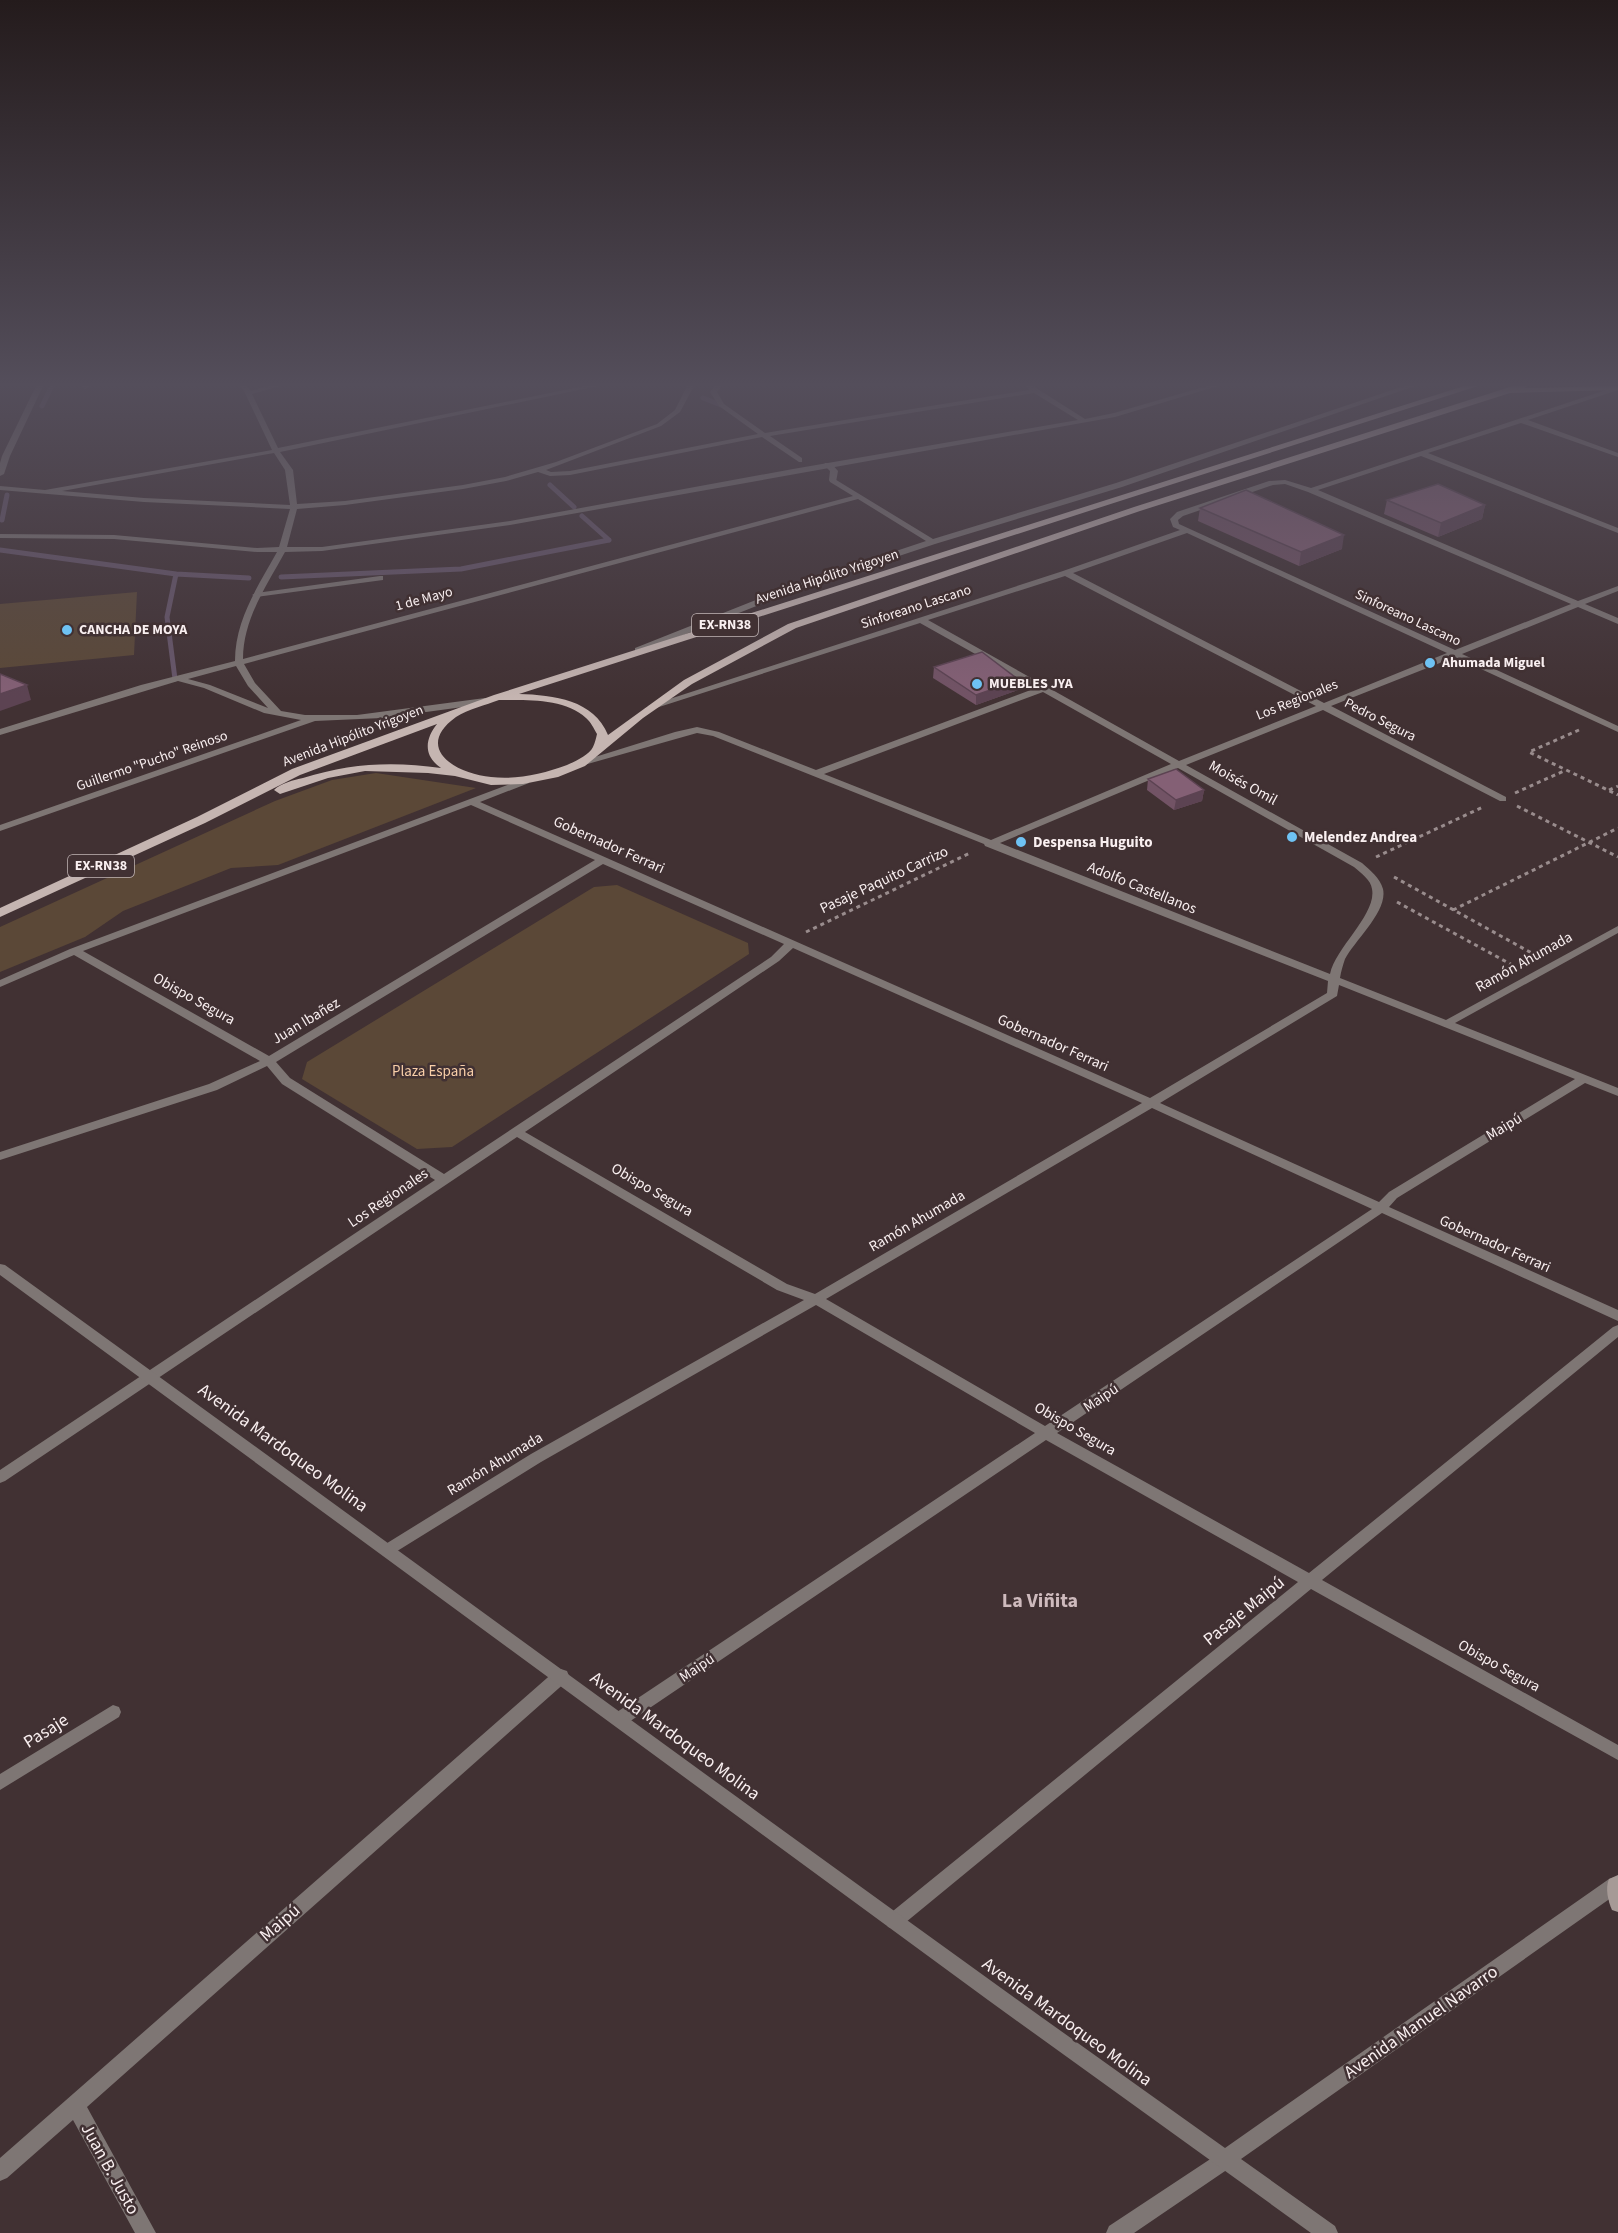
<svg xmlns="http://www.w3.org/2000/svg" width="1618" height="2233" font-family="'Source Sans 3',sans-serif">
  <rect width="100%" height="100%" fill="#413133"/>
  <path fill="#5b4837" d="M137 592 134 655 0 668V604Z
    M376 773 476 788 278 865 231 868 123 911 85 937 0 972V927L275 801 332 780Z
    M617 885 748 943 749 954 452 1147 417 1149 302 1079 307 1062 594 887Z"/>
  <g fill="none" stroke-linecap="round" stroke-linejoin="round">
    <path stroke="#675669" stroke-width="5" d="M703 398 721 405
      M42 406 52 386
      M550 485 574 507
      M582 516 609 540
      M2 520 7 495
      M0 550 176 574 249 578
      M281 577 461 569 609 540
      M175 679 167 617 176 574"/>
    <path stroke="#998c8d" stroke-width="3" stroke-dasharray="4 4" stroke-linecap="butt" d="M1579 730 1529 752 1618 795
      M1609 790 1618 786
      M1515 793 1566 770
      M1517 806 1618 857
      M1376 857 1483 807
      M1394 877 1537 956
      M1397 902 1514 966
      M1453 910 1618 828
      M806 932 970 853"/>
    <path fill="#7e7674" fill-rule="evenodd" d="M82 386H91L85 389Z
      M825 463H831L838 471 836 482 829 480 830 471 824 465Z
      M380 576H383V580L256 597 252 595 256 593Z"/>
    <path fill="#7e7674" fill-rule="evenodd" d="M36 386H43L10 456 4 474 0 476V463L2 456Z
      M240 386H247L251 391 268 386H280L252 394 278 448 584 386H598L280 452 293 470 297 504 345 501 463 485 505 477 556 462 657 424 675 410 687 386H694L680 412 661 426 546 470 551 472 570 471 758 434 719 406 710 392 715 386H722L717 392 724 404 765 433 1029 390 1026 386H1033L1085 419 1114 413 1207 386H1218L1115 417 510 525 322 551 285 552C267 585 243 619 243 659L853 496 830 482 829 480 833 478 933 539 1116 483 1404 386H1415L1122 487 935 544 797 590 638 653 635 652V648L791 586 926 541 858 499 244 664 255 683 281 711 305 715H357L485 698 489 701 485 704 382 718 315 721 0 831V825L301 720 264 713 204 688 178 681 0 735V729L141 685 235 661C235 620 258 586 277 552H257L114 539 0 538V534L114 535 257 548 279 547 290 509 144 502 0 490V486L45 490 272 450 244 391ZM1034 393 1078 420 793 469 510 521 322 547H287L297 509 345 505 463 489 506 481 538 472 550 476 570 475 762 437 799 462H802V458L770 436ZM274 453 285 470 290 505 144 498 62 491ZM236 666 248 686 268 708 210 685 188 679Z
      M1618 386V390L1528 420 1618 453V457L1521 423 1428 453 1618 528V533L1421 456 1318 490 1578 601 1618 586V591L1585 604 1618 618V624L1578 607 1462 654 1618 726V732L1455 657 1331 706 1506 797V801H1500L1323 710 1186 765 1362 863C1370 870 1380 878 1383 889 1388 911 1355 940 1345 959 1343 965 1341 971 1340 978L1446 1020 1618 926V933L1455 1023 1618 1088V1096L1585 1083 1397 1198 1389 1207 1618 1310V1321L1382 1213 1057 1433 1309 1573 1613 1327 1618 1325V1337L1322 1580 1618 1745V1760L1311 1589 900 1927 894 1929 888 1927 885 1921 888 1915 1298 1582 1046 1440 626 1724 620 1726 614 1724 612 1719 614 1714 1035 1433 816 1305 541 1462 394 1553 389 1555 384 1553 381 1549 384 1545 531 1454 804 1300 777 1290 517 1137 5 1481 0 1483V1470L435 1180 282 1084 267 1066 217 1090 0 1160V1152L209 1084 260 1061 74 955 0 987V980L70 949 526 778 529 779V783L480 802 1150 1098 1327 993 1328 981 985 846 984 844 713 736 697 733 584 765 579 762 675 732 697 727 719 732 816 770 1036 688 920 623 656 708 653 709 648 706 1063 571 1180 530 1173 527 1170 519 1177 512 1269 481 1285 480 1311 488ZM1285 484 1308 492 1571 604 1455 650 1179 524 1178 520 1183 516 1273 485ZM1187 533 1447 653 1324 703 1073 573ZM1065 576 1316 706 1179 761 928 620ZM1043 692 1171 764 991 840 824 774ZM1178 768 1354 867C1361 873 1371 880 1372 889 1377 914 1336 947 1330 974L1000 843ZM471 805 595 860 269 1056 83 951ZM603 864 784 944 771 957 444 1174 290 1078 276 1062ZM793 948 1142 1103 815 1294 787 1284 525 1132 779 961ZM1339 985 1575 1079 1389 1192 1379 1202 1160 1103 1337 996ZM1152 1108 1372 1209 1045 1426 826 1299Z
      M561 1669 567 1671 569 1676 567 1681 87 2107 156 2233H135L73 2120 7 2178 0 2181V2158L555 1671Z
      M113 1705 119 1707 121 1712 119 1717 0 1790V1774Z
      M1224 2150 1231 2153 1234 2160 1231 2167 1134 2233H1106L1109 2226Z"/>
    <path fill="#7e7674" fill-rule="evenodd" d="M0 1264 5 1265C412 1559 815 1857 1225 2148L1609 1879 1615 1877 1618 1878V1893L1241 2159 1335 2226 1338 2233H1311L988 2000 0 1275Z"/>
    <path fill="#a69a96" fill-rule="evenodd" d="M1618 1875V1912L1612 1910C1608 1901 1605 1888 1609 1879Z"/>
    <path fill="#c5b5b1" fill-rule="evenodd" d="M1464 386H1478L519 694C554 695 594 700 608 735L684 680 788 624 1134 507 1513 386H1527L1525 388 1618 386V390L1510 393 1140 511 796 628 692 684 643 718 585 766 558 777 523 784 491 785 455 776 428 773 365 771 328 778 280 794 274 790C281 783 294 780 303 778 350 763 393 761 441 768 423 756 425 739 437 724L300 775 205 823 0 917V908L197 817 292 769 494 695ZM499 700C526 700 565 698 586 718 591 722 594 729 597 734 596 738 595 743 593 747 589 755 576 761 567 765 543 774 516 780 491 777 456 774 413 748 456 717 468 709 486 705 499 700Z"/>
  </g>
  <path fill="#725365" d="M1387 500 1485 505 1482 519 1438 537 1384 514Z
    M1200 508 1342 549 1299 566 1198 521Z
    M934 667 1018 690 976 705 933 678Z
    M1148 779 1204 790 1202 801 1174 810 1147 790Z"/>
  <path fill="#5c4352" d="M1485 505 1482 519 1438 537 1441 523Z
    M1344 535 1342 549 1299 566 1301 552Z
    M1019 680 1018 690 976 705V695Z
    M27 685 31 700 0 711V694Z
    M1204 790 1202 801 1174 810 1176 800Z"/>
  <path fill="#846075" stroke="#5c4352" stroke-width="1.5" d="M1438 484 1485 505 1441 523 1387 500Z
    M1246 490 1344 535 1301 552 1200 508Z
    M982 652 1019 680 976 695 934 667Z
    M0 674 27 685 0 694Z
    M1176 769 1204 790 1176 800 1148 779Z"/>
  <linearGradient id="sky" x2="0" y2="1"><stop stop-color="#241b1c"/><stop offset="0.55" stop-color="#544e5b"/><stop offset="1" stop-color="#544e5b" stop-opacity="0"/></linearGradient>
  <rect width="1618" height="699" fill="url(#sky)"/>
  <g fill="#6ec2f3" stroke="#413133" stroke-width="2">
    <circle cx="67" cy="630" r="6"/>
    <circle cx="1430" cy="663" r="6"/>
    <circle cx="977" cy="684" r="6"/>
    <circle cx="1292" cy="837" r="6"/>
    <circle cx="1021" cy="842" r="6"/>
  </g>
  <g text-anchor="middle" dominant-baseline="central" stroke-width="5" stroke-linejoin="round" paint-order="stroke">
    <g font-size="14" fill="#f9eff0" stroke="#413133">
      <text transform="translate(827 577) rotate(-18)">Avenida Hipólito Yrigoyen</text>
      <text transform="translate(424 599) rotate(-15)">1 de Mayo</text>
      <text transform="translate(916 607) rotate(-18)">Sinforeano Lascano</text>
      <text transform="translate(1408 618) rotate(25)">Sinforeano Lascano</text>
      <text transform="translate(1297 700) rotate(-22)">Los Regionales</text>
      <text transform="translate(1380 720) rotate(27)">Pedro Segura</text>
      <text transform="translate(353 736) rotate(-21)">Avenida Hipólito Yrigoyen</text>
      <text transform="translate(152 761) rotate(-19)">Guillermo "Pucho" Reinoso</text>
    </g>
    <g fill="#413133" stroke="#c2b6b7" stroke-width="1.5">
      <rect x="692" y="614" width="66" height="22" rx="4.5"/>
      <rect x="68" y="855" width="66" height="22" rx="4.5"/>
    </g>
    <g font-size="14" font-weight="bold" fill="#f9eff0">
      <text x="725" y="625">EX-RN38</text>
      <text x="101" y="866">EX-RN38</text>
    </g>
    <g font-size="14" font-weight="bold" fill="#f9eff0" stroke="#413133" text-anchor="start">
      <text x="79" y="630">CANCHA DE MOYA</text>
      <text x="1442" y="663">Ahumada Miguel</text>
      <text x="989" y="684">MUEBLES JYA</text>
    </g>
    <g font-size="15" fill="#f9eff0" stroke="#413133">
      <text transform="translate(1243 783) rotate(29)">Moisés Omil</text>
      <text transform="translate(609 845) rotate(24)">Gobernador Ferrari</text>
      <text transform="translate(884 880) rotate(-25)">Pasaje Paquito Carrizo</text>
      <text transform="translate(1142 888) rotate(22)">Adolfo Castellanos</text>
      <text transform="translate(1524 962) rotate(-29)">Ramón Ahumada</text>
      <text transform="translate(194 999) rotate(29)">Obispo Segura</text>
      <text transform="translate(306 1021) rotate(-31)">Juan Ibañez</text>
      <text transform="translate(1053 1043) rotate(24)">Gobernador Ferrari</text>
      <text transform="translate(1504 1127) rotate(-31)">Maipú</text>
      <text transform="translate(652 1190) rotate(30)">Obispo Segura</text>
      <text transform="translate(388 1198) rotate(-34)">Los Regionales</text>
      <text transform="translate(917 1221) rotate(-30)">Ramón Ahumada</text>
      <text transform="translate(1495 1244) rotate(24)">Gobernador Ferrari</text>
      <text transform="translate(1101 1398) rotate(-34)">Maipú</text>
      <text transform="translate(1075 1429) rotate(30)">Obispo Segura</text>
      <text transform="translate(495 1464) rotate(-31)">Ramón Ahumada</text>
      <text transform="translate(1499 1666) rotate(29)">Obispo Segura</text>
      <text transform="translate(697 1668) rotate(-34)">Maipú</text>
    </g>
    <g font-size="15" font-weight="bold" fill="#f9eff0" stroke="#413133" text-anchor="start">
      <text x="1304" y="837">Melendez Andrea</text>
      <text x="1033" y="842">Despensa Huguito</text>
    </g>
    <g font-size="15" fill="#f9cfa9" stroke="#413133">
      <text x="433" y="1071">Plaza España</text>
    </g>
    <g font-size="18" fill="#f9eff0" stroke="#413133">
      <text transform="translate(283 1448) rotate(36)">Avenida Mardoqueo Molina</text>
      <text transform="translate(1244 1611) rotate(-39)">Pasaje Maipú</text>
      <text transform="translate(46 1731) rotate(-32)">Pasaje</text>
      <text transform="translate(675 1736) rotate(36)">Avenida Mardoqueo Molina</text>
      <text transform="translate(280 1923) rotate(-41)">Maipú</text>
      <text transform="translate(1067 2022) rotate(36)">Avenida Mardoqueo Molina</text>
      <text transform="translate(1421 2022) rotate(-35)">Avenida Manuel Navarro</text>
      <text transform="translate(110 2169) rotate(61)">Juan B. Justo</text>
    </g>
    <g font-size="20" font-weight="bold" fill="#cebabd" stroke="#413133">
      <text x="1040" y="1601">La Viñita</text>
    </g>
  </g>
</svg>
